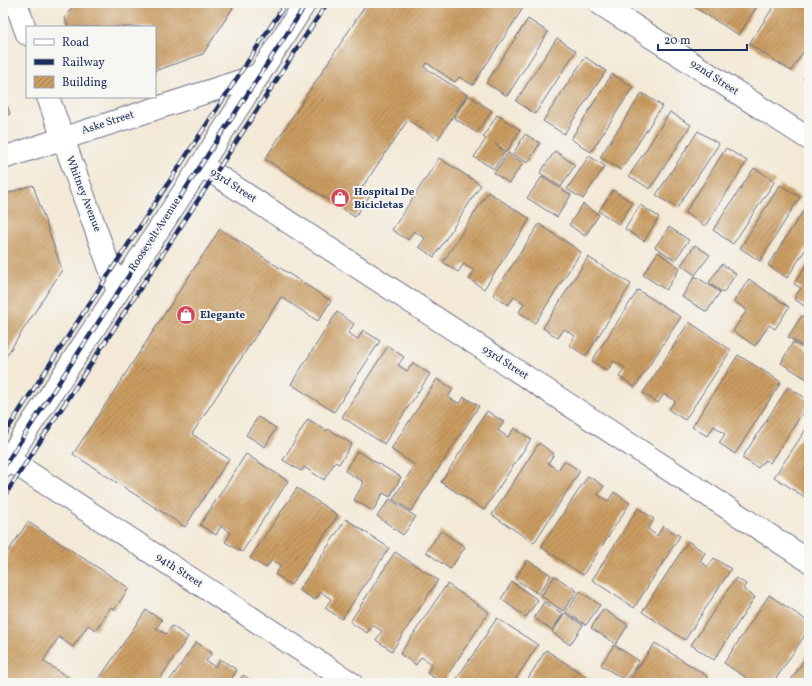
<svg xmlns="http://www.w3.org/2000/svg" width="812" height="686" font-family="Vollkorn,serif">
  <defs>
    <pattern id="building-hatch" width="6" height="6" patternUnits="userSpaceOnUse"><rect width="6" height="6" fill="#ca9c60"/><path d="M-1 1l2-2M0 6l6-6M5 7l2-2" fill="none" stroke="#a38052"/></pattern>
  </defs>
  <rect width="100%" height="100%" fill="#f6f6f2"/>
  <filter id="ink" filterUnits="userSpaceOnUse"><feTurbulence type="fractalNoise" baseFrequency=".025" numOctaves="2"/><feDisplacementMap in="SourceGraphic" scale="8" xChannelSelector="R" yChannelSelector="G"/><feConvolveMatrix kernelMatrix="1 2 1 2 8 2 1 2 1" color-interpolation-filters="sRGB"/></filter>
  <filter id="wash" filterUnits="userSpaceOnUse"><feTurbulence type="fractalNoise" baseFrequency=".012" numOctaves="4" result="noise"/><feDisplacementMap in="SourceGraphic" scale="16" xChannelSelector="R" yChannelSelector="G"/><feGaussianBlur stdDeviation="0.9" result="paint"/><feColorMatrix in="noise" values="0 0 0 0 0 0 0 0 0 0 0 0 0 0 0 0 0 1.4 0 .05"/><feComposite in="paint" operator="in"/></filter>
  <g filter="url(#wash)">
    <rect width="100%" height="100%" fill="#f3e9d6"/>
    <g id="blocks">
      <path fill="url(#building-hatch)" d="M75 3H236L203 54 155 71V27H68L65 18Z
        M367 3H522L525 5 473 85 459 77 455 82 427 63 424 67 467 95 438 139 408 120 361 189 370 195 355 217 265 159Z
        M697 3H759L739 35 694 7Z
        M776 3H809V43L791 71 749 44Z
        M528 19 548 32 507 96 486 83Z
        M557 38 576 51 535 114 516 101Z
        M585 57 606 71 564 134 543 121Z
        M809 70V83L803 79Z
        M612 74 633 87 591 152 571 139Z
        M642 93 662 106 621 170 600 157Z
        M3 94 10 114 3 117Z
        M468 95 492 111 477 133 454 118Z
        M670 112 691 125 650 189 629 176Z
        M497 115 520 130 507 152 495 144 505 152 494 169 474 157 486 139 483 137Z
        M698 131 719 144 677 208 656 195Z
        M525 134 540 143 528 163 513 154Z
        M726 148 747 161 705 226 685 213Z
        M555 151 575 165 561 187 540 173Z
        M508 153 523 163 509 183 494 173Z
        M589 156 605 166 583 199 567 189Z
        M439 158 481 185 434 257 419 247 425 238 414 231 408 240 392 230Z
        M754 168 775 181 733 244 713 230Z
        M542 177 571 195 557 217 527 198Z
        M33 185 62 270 3 361V195Z
        M780 185 800 197 760 261 740 248Z
        M613 190 633 203 618 224 599 211Z
        M488 192 530 219 484 289 469 279 474 271 464 264 458 272 443 262Z
        M809 202V244L787 278 768 265Z
        M583 204 599 215 585 236 569 225Z
        M640 205 659 217 644 241 625 229Z
        M539 224 581 252 535 323 519 312 524 303 514 297 508 305 493 295Z
        M669 227 689 240 675 260 655 247Z
        M220 229 331 301 318 321 281 297 192 434 229 459 185 527 73 454Z
        M695 245 710 255 695 275 681 265Z
        M658 252 680 268 666 290 643 275Z
        M588 257 631 284 586 356 569 345 575 336 564 329 558 338 543 328Z
        M809 261V302L806 307 794 299 801 288 794 284Z
        M722 264 736 274 723 293 709 283Z
        M695 276 720 292 707 312 682 297Z
        M749 279 789 307 775 329 769 325 755 346 733 331 747 310 734 301Z
        M638 290 681 317 635 387 619 377 625 368 614 361 607 371 592 361Z
        M337 312 354 324 348 333 358 339 363 330 380 341 334 412 291 384Z
        M802 316 809 320V337L803 346 788 337Z
        M689 322 731 350 685 420 669 410 675 401 664 394 658 403 643 393Z
        M793 342 809 352V375L807 379 781 363Z
        M388 346 404 357 398 365 407 371 413 363 430 374 384 444 342 417Z
        M738 355 781 382 735 454 719 443 725 434 714 426 707 436 692 427Z
        M437 379 453 389 448 397 453 400 460 404 464 397 479 406 411 511 393 499 415 465 391 449Z
        M788 387 809 400V403L770 463 765 460 758 468 742 458Z
        M487 411 504 422 498 430 502 433 508 437 514 428 531 439 484 510 441 482Z
        M258 417 276 428 265 447 246 435Z
        M308 419 327 431 328 429 352 444 339 464 335 462 324 480 304 467 301 471 283 460Z
        M809 425V500L774 477Z
        M539 443 554 454 548 463 552 466 558 470 564 461 580 471 534 543 492 515Z
        M357 451 401 477 390 497 383 493 373 511 354 500 364 482 345 471Z
        M246 454 288 481 242 552 225 542 231 533 221 526 216 535 200 525Z
        M588 476 604 486 598 495 608 501 614 492 630 503 583 575 541 547Z
        M297 488 338 515 291 585 275 574 281 566 272 560 266 568 250 558Z
        M390 499 416 517 403 535 377 516Z
        M638 508 654 519 648 529 657 536 663 526 680 536 634 608 592 580Z
        M346 519 389 548 342 619 325 608 331 599 321 592 315 600 299 590Z
        M28 522 129 588 114 610 111 607 96 630 88 625 73 647 59 637 43 661 77 683H3V559Z
        M441 531 465 547 450 569 426 552Z
        M688 541 705 553 700 561 708 567 714 558 731 569 685 640 642 612Z
        M395 552 438 580 392 651 376 640 382 631 372 625 367 633 350 622Z
        M527 560 551 575 539 594 515 579Z
        M555 576 577 591 563 611 541 596Z
        M736 578 746 584 743 589 755 597 714 660 691 645Z
        M512 582 538 600 526 617 501 599Z
        M447 584 489 612 442 683 427 673 432 664 426 660 421 657 416 665 400 654Z
        M580 591 600 605 586 625 566 612Z
        M769 595 809 622V629L773 683H754L724 663Z
        M544 602 563 614 552 630 534 618Z
        M603 609 628 625 616 644 591 628Z
        M146 610 162 620 156 628 166 634 172 626 188 637 157 683H105L99 679Z
        M565 613 583 625 570 645 552 632Z
        M497 618 538 645 513 683H454Z
        M196 642 212 653 206 661 215 667 220 659 237 670 229 683H168Z
        M655 643 707 676 706 679 712 683 628 682Z
        M614 645 639 661 626 681 601 665Z
        M546 650 588 678 585 683H525Z
        M809 652V683H789Z
        M243 675 256 683H238Z"/>
    </g>
  </g>
  <g filter="url(#ink)">
    <use href="#blocks" fill-opacity="0" stroke="#677088" stroke-width="1"/>
    <g fill="none" stroke-linecap="round" stroke-linejoin="round">
      <g stroke="#677088" stroke-width="24">
        <path id="minor" d="M16 3 27 34
          M599 3 809 139
          M48 97 118 291
          M3 158 259 75
          M201 165 809 561
          M8 459 351 683"/>
      </g>
      <g stroke="#677088" stroke-width="24">
        <path id="major" d="M3 467 201 165 305 3"/>
      </g>
      <use href="#minor" stroke="#fff" stroke-width="22"/>
      <use href="#major" stroke="#fff" stroke-width="22"/>
      <g stroke="#1b2f5e" stroke-width="4.5">
        <path id="rail" d="M3 436 286 3
          M3 468 307 3
          M3 498 327 3"/>
      </g>
      <use href="#rail" stroke="#f6f6f2" stroke-width="3" stroke-dasharray="9" stroke-linecap="butt"/>
    </g>
  </g>
  <defs>
    <g id="shop-disc" transform="scale(1)"><circle r="9.5" fill="#d1495b" stroke="#f6f6f2"/><path d="M-5-2.5h2.3a2.7 3.5 0 0 1 5.4 0H5L5.5 6h-11ZM-1.5-2.5h3a1.5 2.3 0 0 0-3 0Z" fill="#fff"/></g>
  </defs>
  <g fill-rule="evenodd">
    <use href="#shop-disc" x="340" y="198"/>
    <use href="#shop-disc" x="186" y="315"/>
  </g>
  <g text-anchor="middle" dominant-baseline="central" stroke-width="4" stroke-linejoin="round" paint-order="stroke">
    <g font-size="11" fill="#1b2f5e" stroke="#f6f6f2">
      <text transform="translate(714 78) rotate(33)">92nd Street</text>
      <text transform="translate(108 123) rotate(-18)">Aske Street</text>
      <text transform="translate(233 186) rotate(33)">93rd Street</text>
      <text transform="translate(83 194) rotate(69)">Whitney Avenue</text>
      <text transform="translate(155 235) rotate(-57)">Roosevelt Avenue</text>
      <text transform="translate(505 363) rotate(33)">93rd Street</text>
      <text transform="translate(179 571) rotate(33)">94th Street</text>
    </g>
    <g font-size="11" font-weight="bold" fill="#1b2f5e" stroke="#f6f6f2" text-anchor="start">
      <text x="354" y="192">Hospital De<tspan x="354" dy="13">Bicicletas</tspan></text>
      <text x="200" y="315">Elegante</text>
    </g>
  </g>
  <rect width="812" height="686" fill="none" stroke="#f6f6f2" stroke-width="16"/>
  <rect x="26" y="26" width="130" height="72" fill="#f6f6f2" stroke="#9ea6b7"/>
  <rect x="34" y="39" width="20" height="6" fill="#ffffff" stroke="#9ea6b7"/>
  <text x="62" y="46" font-size="12" fill="#1b2f5e">Road</text>
  <rect x="34" y="59" width="20" height="6" fill="#1b2f5e" stroke="#9ea6b7"/>
  <text x="62" y="66" font-size="12" fill="#1b2f5e">Railway</text>
  <rect x="34" y="76" width="20" height="12" fill="url(#building-hatch)" stroke="#9ea6b7"/>
  <text x="62" y="86" font-size="12" fill="#1b2f5e">Building</text>
  <path d="M658 44v6h89v-6" fill="none" stroke="#1b2f5e" stroke-width="2"/>
  <text x="664" y="44" font-size="12" fill="#1b2f5e" stroke="#f6f6f2" stroke-width="3" paint-order="stroke">20 m</text>
</svg>
